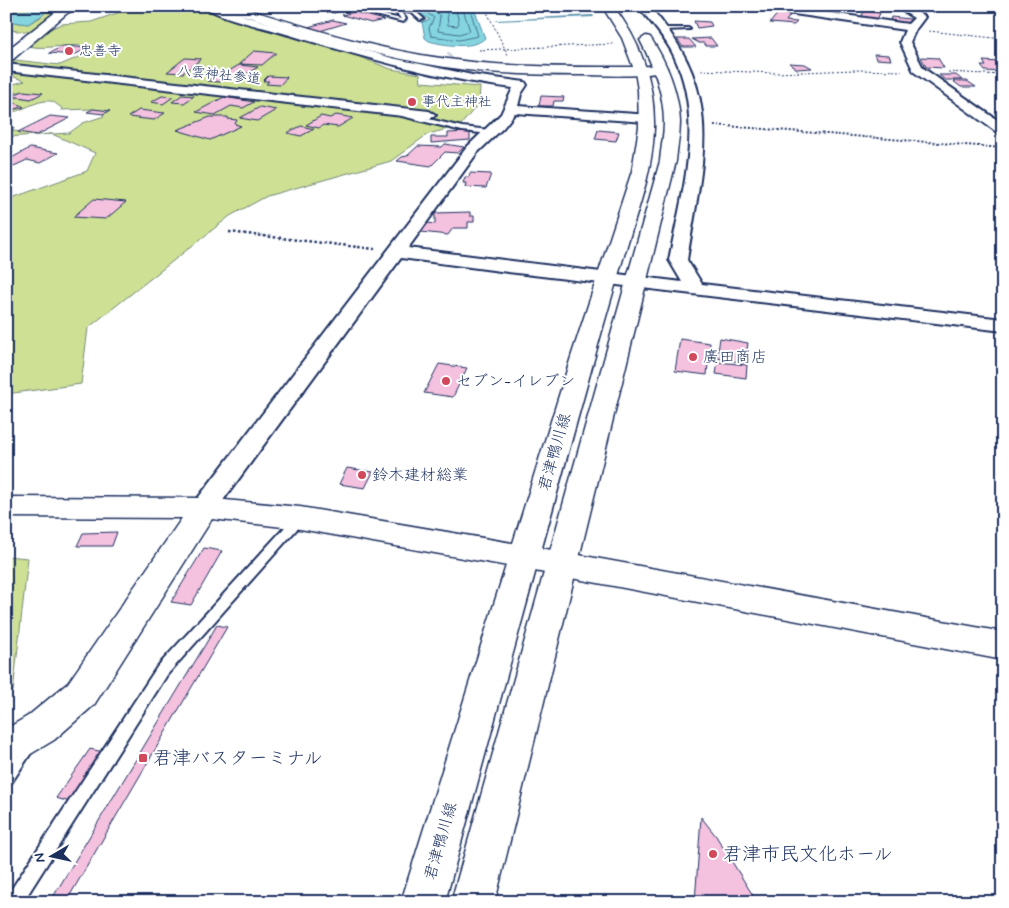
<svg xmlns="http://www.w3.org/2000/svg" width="1009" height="908" font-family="Mynerve,'Klee One',sans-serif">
  <rect width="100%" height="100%" fill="#fff"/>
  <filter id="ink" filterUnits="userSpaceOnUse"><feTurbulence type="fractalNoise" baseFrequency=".02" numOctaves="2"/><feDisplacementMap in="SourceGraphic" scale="10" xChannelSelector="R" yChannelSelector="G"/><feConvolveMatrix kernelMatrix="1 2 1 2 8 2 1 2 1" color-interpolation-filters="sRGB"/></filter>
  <g filter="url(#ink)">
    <path fill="#cde094" stroke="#748879" d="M6 6 56 8C53 17 37 29 27 31 21 32 13 30 6 30V21L28 24 41 17 44 9 6 12Z
      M167 6H201L259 28 357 56 391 69 420 74 421 82 480 87 479 103 460 126 428 134 391 161 267 196 230 216 88 328 81 384 6 394V200L87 171 95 153 52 134 6 137V126L15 128 12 130 14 131 37 135 69 133 83 123 104 116 103 114 109 111 93 109 61 110 62 108C58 106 55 102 51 101 36 99 21 113 6 113V102L19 97 31 99 24 92H6V86L25 81 6 74V59L60 65 91 52 92 48C71 41 49 51 28 46L44 32 61 24 91 22 123 11 143 8Z
      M6 556 28 558 13 692 6 696Z"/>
    <path fill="#84d5df" stroke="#5a93ab" d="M391 6H473L485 38C474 50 442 45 429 41L425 38 422 22 430 20 410 8Z
      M41 9H44V14L28 24 6 21V12Z"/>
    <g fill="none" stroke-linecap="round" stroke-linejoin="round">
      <path stroke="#457192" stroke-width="1" d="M418 6 434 18 429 28 431 36 459 40 478 36 469 6
        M430 6 440 16 438 31 459 34 470 31 462 6
        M442 6 447 14 448 25 457 26 459 23 455 6"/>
      <path fill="#5a93ab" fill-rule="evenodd" d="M593 15 594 17 497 21 496 20Z"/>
    </g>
    <path fill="#f4c1df" stroke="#1b2f5e" d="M342 6H355L334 13 327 11Z
      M907 6H919L929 11 922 12Z
      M864 11 880 13 877 20 865 19 866 17 862 16Z
      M354 12 384 20 371 23 342 15Z
      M778 13 791 14 786 21 797 22 794 25 770 23Z
      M891 17 910 19 908 26 889 24Z
      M333 20 346 23 307 35 294 31Z
      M694 21 710 22 712 26 697 28Z
      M711 38 717 46H706L704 43H699L692 39Z
      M677 39H689L696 47H683Z
      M64 46 88 48 74 55 49 53Z
      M254 51 276 53 262 65 239 64Z
      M874 54 889 55 891 60 876 59Z
      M921 57 938 58 944 68 926 67Z
      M185 58 201 59 183 73 167 72Z
      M983 61 1001 62 1003 72 985 71 981 66H986Z
      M789 63 805 64 812 68 797 69Z
      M239 65 258 67 241 77 222 75Z
      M216 75 228 77 220 82 207 81Z
      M939 75H956L962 80H945Z
      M268 76 287 77 280 85 266 84 269 81H263Z
      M953 81H967L976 87H961Z
      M23 91 43 93 31 99 11 96Z
      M182 95 194 96 184 103 172 102Z
      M162 96 173 97 163 104 151 102Z
      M541 96 564 97 563 101H554L553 106H539Z
      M224 97 254 102 243 108 231 106 215 115 196 112Z
      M16 103 24 107 6 111V106Z
      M260 107 276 110 257 121 240 118Z
      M93 109 110 111 103 114 87 112Z
      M139 110 165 113 154 120 128 117Z
      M336 115 353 118 338 127 323 125 319 128 306 125 321 116 330 118Z
      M50 116 70 118 37 135 18 132Z
      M210 117H228V119L237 120 235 124 241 126 210 140 177 130Z
      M301 126 314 129 301 136 287 133Z
      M598 130 619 132 616 141 595 139Z
      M470 132V140L431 143V137H448V133Z
      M445 144 464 147 458 153 445 152 431 166 397 161 402 157 407 156 418 146 442 147Z
      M30 148 58 153 40 163 27 160 14 166 6 165V161Z
      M470 173 491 174 486 188 465 187 466 183H463L465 177H469Z
      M94 199 126 202 106 219 73 217Z
      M470 212V216H474V222H468V228H453L448 235 421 232 427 223 435 224V213Z
      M720 338 748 343 745 363 717 358Z
      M680 339 710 343 707 375 675 371Z
      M718 362 747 365 746 378 716 374Z
      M439 364 467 368 453 397 424 393Z
      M347 468 373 472 365 488 339 484Z
      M117 532 112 546H77L83 533Z
      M204 548 222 551 191 605 171 602Z
      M217 625 227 627 66 902H50Z
      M90 749 103 752 70 802 56 798Z
      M701 817 716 836 757 902H695Z"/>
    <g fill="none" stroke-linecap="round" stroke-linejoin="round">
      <path stroke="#d1d5df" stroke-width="11" stroke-dasharray="11 5.5" stroke-linecap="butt" d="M436 67 452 56"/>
      <g stroke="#1b2f5e" stroke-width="4">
        <path id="service" d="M379 6 415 11 424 19 420 20 412 13 400 11 406 19 403 22 352 9 354 8 401 19 396 12Z
          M661 28H688L690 29 663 30Z
          M404 113 462 127 490 130 493 132 490 134 462 131 402 116V114Z
          M300 514 304 515 306 518 304 521 167 675 23 902H6L7 896 157 667 296 515Z
          M25 743 31 745 33 750 12 782 6 784V763L19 745Z"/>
      </g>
      <g stroke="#1b2f5e" stroke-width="4">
        <path id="minor" d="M37 6H74L75 8C68 13 44 11 37 6Z
          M204 6H219L248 17 392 58 472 75 525 82 527 85 521 94 518 106 651 115 653 118 651 121 646 122 515 113 503 128 477 153 408 248 682 282 669 260C682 192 705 122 674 56 665 37 651 23 638 6H649C727 94 703 156 687 260L702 284 1003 319V331L508 272 401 258 213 514 204 517 195 514 191 508 195 502 467 147 501 114 513 88C431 78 354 54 276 31 258 26 217 17 204 6Z
          M754 6H781L908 24 914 18 894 6H907L925 17 916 29 910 42 923 68 1003 124V134L998 133 914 72 900 42 905 30 759 9Z
          M6 64 429 111 436 115 429 119 6 71Z"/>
      </g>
      <g stroke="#1b2f5e" stroke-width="3">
        <path id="tertiary" d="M65 6H80L66 14 11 61 6 62V51L58 10Z
          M6 497 204 498 300 507 524 545 1003 632V660L524 569 300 529 212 519 94 705 54 740 19 761 6 766V729L28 716 68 683 182 518 6 517Z"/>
      </g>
      <g stroke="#1b2f5e" stroke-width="3">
        <path id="primary" d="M602 6H613C641 42 655 82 654 128 653 168 640 204 628 242 616 282 604 323 593 363 543 543 494 722 445 902H401L571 357 632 171 639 127 638 90 635 72 622 38Z
          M646 36 650 37C667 62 679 93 680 122 680 135 677 148 676 161L495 902H451L660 161C661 148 664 135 664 122 664 93 653 65 640 40Z"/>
      </g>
      <g stroke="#1b2f5e" stroke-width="3">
        <path id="motorway" d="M219 6H237C306 27 376 50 448 59 512 68 577 67 642 67L660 64 667 68 665 71C637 78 606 75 578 75 533 75 489 74 445 67 368 55 294 31 220 8Z"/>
      </g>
      <path stroke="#1b2f5e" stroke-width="1" stroke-dasharray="2 2" stroke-linecap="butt" d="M484 6 508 55
        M929 31 1003 39
        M479 50 613 44
        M701 70 776 73 855 70 902 71
        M948 72 1003 75"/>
      <path stroke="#1b2f5e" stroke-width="2" stroke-dasharray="2 2" stroke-linecap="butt" d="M714 125 1003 148"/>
      <path stroke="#1b2f5e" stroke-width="2.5" stroke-dasharray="2.5 2.5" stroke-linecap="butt" d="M229 232 375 249"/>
      <use href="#service" fill="#fff" fill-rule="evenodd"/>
      <use href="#minor" fill="#fff" fill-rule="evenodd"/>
      <use href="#tertiary" fill="#fff" fill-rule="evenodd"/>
      <use href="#primary" fill="#fff" fill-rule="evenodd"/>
      <use href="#motorway" fill="#fff" fill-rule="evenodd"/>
    </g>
  </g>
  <g fill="#d1495b" stroke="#fff" stroke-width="2">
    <circle cx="69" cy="51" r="5"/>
    <circle cx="412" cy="102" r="5"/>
    <circle cx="693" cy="357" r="5"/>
    <circle cx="446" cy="381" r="5"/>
    <circle cx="362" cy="475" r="5"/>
    <rect x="138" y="753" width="10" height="10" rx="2.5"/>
    <circle cx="713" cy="854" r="5"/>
  </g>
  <g text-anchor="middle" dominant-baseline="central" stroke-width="4" stroke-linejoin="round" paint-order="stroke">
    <g font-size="14" fill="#1b2f5e" stroke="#fff" text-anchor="start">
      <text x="79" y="51">忠善寺</text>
      <text x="422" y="102">事代主神社</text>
    </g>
    <g font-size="14" fill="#1b2f5e" stroke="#fff">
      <text transform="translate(219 75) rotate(6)">八雲神社参道</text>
    </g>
    <g font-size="16" fill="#1b2f5e" stroke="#fff" text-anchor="start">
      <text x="703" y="357">廣田商店</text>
      <text x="456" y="381">セブン-イレブン</text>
      <text x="372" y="475">鈴木建材総業</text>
    </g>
    <g font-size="16" fill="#1b2f5e" stroke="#fff">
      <text transform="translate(555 452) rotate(-74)">君津鴨川線</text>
      <text transform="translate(441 841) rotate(-74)">君津鴨川線</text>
    </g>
    <g font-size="19" fill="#1b2f5e" stroke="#fff" text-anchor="start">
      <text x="153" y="758">君津バスターミナル</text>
      <text x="723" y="854">君津市民文化ホール</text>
    </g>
  </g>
  <rect width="1009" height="908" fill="none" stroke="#fff" stroke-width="25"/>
  <rect x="12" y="12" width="984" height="883" fill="none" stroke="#1b2f5e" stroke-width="2" filter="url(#ink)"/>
  <g transform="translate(52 856) rotate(261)" stroke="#ffffff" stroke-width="4" paint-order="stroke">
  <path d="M0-4L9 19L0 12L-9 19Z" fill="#1b2f5e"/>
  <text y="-8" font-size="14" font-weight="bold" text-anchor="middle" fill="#1b2f5e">N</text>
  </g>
</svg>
